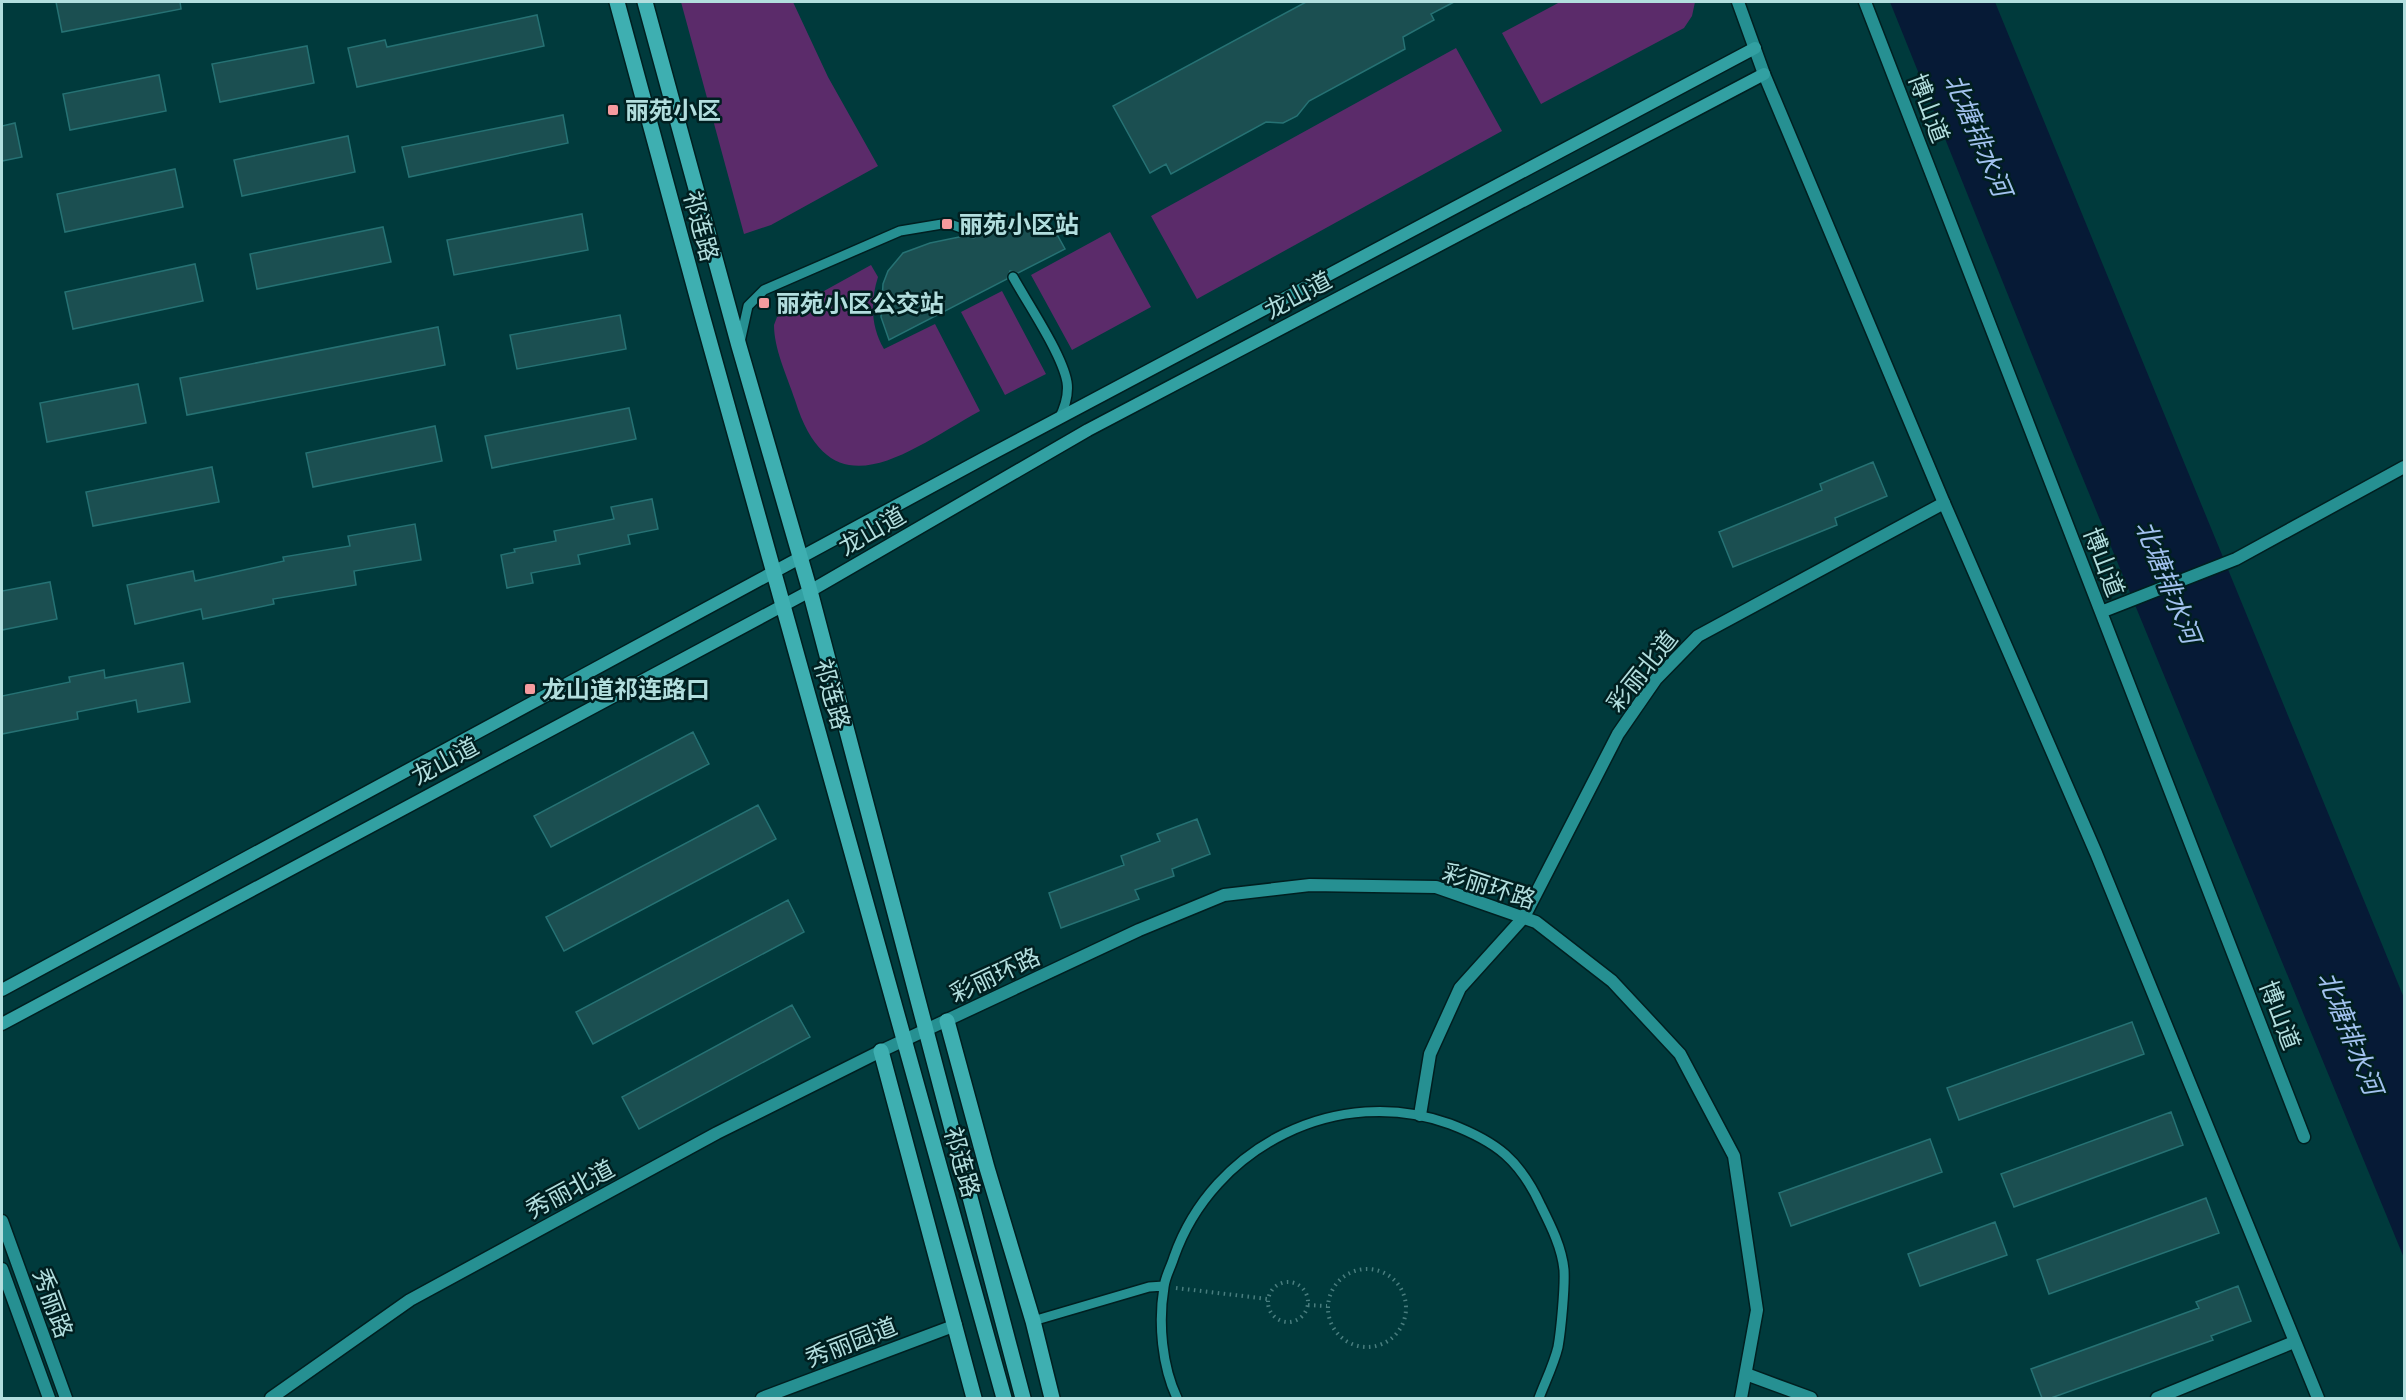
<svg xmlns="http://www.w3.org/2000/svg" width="2406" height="1400" font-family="Jost,'Noto Sans SC',sans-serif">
  <rect width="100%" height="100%" fill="#003a3c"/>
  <path fill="#5b2b6a" d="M681 2H793L828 77 878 166 771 225 744 234Z
    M1560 2H1695L1692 16 1684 28 1541 104 1502 33Z
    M1456 48 1502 131 1197 299 1151 216Z
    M1110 232 1151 307 1072 350 1031 275Z
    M871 265 878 277C870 302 871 327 884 349L935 324 980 411C909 450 831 517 795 400 787 376 774 349 774 325L777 317Z
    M1002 291 1046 374 1005 395 961 312Z"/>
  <path fill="#061a36" d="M1890 2H1995L2404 998V1258L2037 367Z"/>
  <path fill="#1b4f51" stroke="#267274" stroke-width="1.5" d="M56 2H180L181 9 62 32Z
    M1306 2H1454L1431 14 1434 20 1403 37 1405 49 1309 101 1297 116 1283 123 1266 122 1171 174 1166 164 1150 173 1113 106Z
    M537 15 544 46 357 87 348 48 385 40 387 47Z
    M307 46 314 83 220 102 212 64Z
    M159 75 166 111 70 130 63 94Z
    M563 115 568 143 409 177 402 147Z
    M15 123 22 157 2 161V126Z
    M348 136 355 172 242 196 234 160Z
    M175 169 183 207 65 232 57 194Z
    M582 214 588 250 454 275 447 240Z
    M1037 223 1048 225 1054 229 1065 249 1018 273 1010 271 1007 279 889 340 881 317 883 284 888 271 903 253 930 243 964 236 974 238 979 233Z
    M383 227 391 262 257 289 250 254Z
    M195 264 203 301 73 329 65 292Z
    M620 315 626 349 517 369 510 335Z
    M438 327 445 365 187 415 180 378Z
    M138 384 146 423 47 442 40 403Z
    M629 408 636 439 492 468 485 436Z
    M435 426 442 461 313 487 306 453Z
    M1873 462 1887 496 1835 518 1837 525 1733 567 1719 532 1822 490 1820 484Z
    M212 467 219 502 93 526 86 492Z
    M652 499 658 529 628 535 630 544 578 555 580 564 531 573 533 583 507 588 501 555 515 552 514 549 556 541 554 531 614 519 611 507Z
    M415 524 421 560 354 571 356 585 273 599 274 604 203 619 201 609 135 624 127 585 193 571 195 581 284 561 283 557 350 546 348 536Z
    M50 582 57 619 2 630V591Z
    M183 663 190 702 138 712 136 700 77 712 78 719 2 734V696L70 682 69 677 104 670 105 678Z
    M693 732 709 764 551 847 534 816Z
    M758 805 776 839 564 951 546 917Z
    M1197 819 1210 854 1172 869 1174 876 1135 890 1139 899 1061 928 1049 893 1124 865 1121 856 1160 841 1157 834Z
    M788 900 804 932 593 1044 576 1012Z
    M792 1005 810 1037 639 1129 622 1097Z
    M2132 1022 2144 1054 1959 1120 1947 1088Z
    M2171 1112 2183 1145 2014 1207 2001 1174Z
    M1930 1139 1942 1172 1791 1226 1779 1193Z
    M2206 1198 2219 1233 2049 1294 2037 1260Z
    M1995 1222 2007 1255 1920 1286 1908 1254Z
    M2238 1286 2251 1321 2211 1336 2213 1340 2051 1398H2042L2031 1369 2199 1308 2196 1302Z"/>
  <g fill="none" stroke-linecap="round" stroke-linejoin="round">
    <g stroke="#001f20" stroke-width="12">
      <path id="service" d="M1013 277C1028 304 1062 354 1067 382 1069 395 1065 407 1059 419
        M740 342 748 306 764 290 900 231 942 224 953 225 972 232
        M1033 1321 1149 1287 1164 1286
        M1177 1398C1162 1366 1158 1323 1164 1287 1165 1277 1171 1267 1174 1257 1213 1146 1339 1083 1450 1124 1497 1142 1520 1160 1541 1206 1551 1226 1562 1248 1564 1270 1565 1287 1561 1330 1558 1347 1554 1364 1545 1382 1539 1398"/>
    </g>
    <g stroke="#001f20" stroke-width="15">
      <path id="minor" d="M1865 2 2304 1137
        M2101 612 2236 559 2404 467
        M1420 1115 1430 1054 1460 988 1524 917 1618 734 1656 679 1698 636 1944 503
        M1746 1374 1811 1398
        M762 1398 956 1325
        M2157 1398 2294 1342"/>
    </g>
    <g stroke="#001f20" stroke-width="15">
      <path id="tertiary" d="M1738 2 1764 74 1944 503 2096 853 2318 1398
        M2 1221 66 1398
        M2 1269 49 1398
        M271 1398 410 1300 717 1133 881 1051 1139 930 1224 895 1310 885 1436 887 1536 922 1612 981 1680 1054 1734 1156 1757 1310 1741 1398"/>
    </g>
    <g stroke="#001f20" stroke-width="15">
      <path id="secondary" d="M2 990 986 457 1755 48
        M2 1024 810 591 1088 430 1764 74"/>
    </g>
    <g stroke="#001f20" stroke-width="18">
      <path id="primary" d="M617 2 702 315 1004 1398
        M645 2 739 346 810 591 1023 1398
        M947 1021 987 1168 1033 1321 1052 1398
        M881 1051 974 1398"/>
    </g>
    <path stroke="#497e7f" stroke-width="4" stroke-dasharray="1.5 4.5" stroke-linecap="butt" d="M1328 1308a39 39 0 1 1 78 0a39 39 0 1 1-78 0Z
      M1268 1302a20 20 0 1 1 40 0a20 20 0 1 1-40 0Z
      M1176 1288 1268 1299
      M1308 1305 1327 1306"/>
    <use href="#service" stroke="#269092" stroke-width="9"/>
    <use href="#minor" stroke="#269092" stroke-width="12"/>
    <use href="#tertiary" stroke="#269092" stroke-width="12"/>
    <use href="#secondary" stroke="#32a0a2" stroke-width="12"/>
    <use href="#primary" stroke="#3eafb1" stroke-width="15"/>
  </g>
  <g fill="#f59b9e" stroke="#001f20" stroke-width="2">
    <rect x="607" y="104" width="12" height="12" rx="3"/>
    <rect x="941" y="218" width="12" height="12" rx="3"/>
    <rect x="758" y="297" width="12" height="12" rx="3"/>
    <rect x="524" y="683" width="12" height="12" rx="3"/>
  </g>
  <g text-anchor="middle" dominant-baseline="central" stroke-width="5" stroke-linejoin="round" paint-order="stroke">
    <g font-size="24" fill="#b2dede" stroke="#001f20">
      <text transform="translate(1929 108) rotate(69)">博山道</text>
      <text transform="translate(701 226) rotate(75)">祁连路</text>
      <text transform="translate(1298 295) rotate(-28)">龙山道</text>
      <text transform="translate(872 531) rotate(-30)">龙山道</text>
      <text transform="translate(2104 562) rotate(69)">博山道</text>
      <text transform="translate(1642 671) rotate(-51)">彩丽北道</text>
      <text transform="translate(832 694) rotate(74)">祁连路</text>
      <text transform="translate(445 761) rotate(-28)">龙山道</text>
      <text transform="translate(1489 886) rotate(18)">彩丽环路</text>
      <text transform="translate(995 975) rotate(-25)">彩丽环路</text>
      <text transform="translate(2280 1015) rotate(69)">博山道</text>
      <text transform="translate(962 1162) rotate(74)">祁连路</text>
      <text transform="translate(570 1189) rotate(-28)">秀丽北道</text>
      <text transform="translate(53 1303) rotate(70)">秀丽路</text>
      <text transform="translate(851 1342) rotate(-21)">秀丽园道</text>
    </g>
    <g font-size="24" font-weight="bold" fill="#b2dede" stroke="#001f20" text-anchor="start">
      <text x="625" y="110">丽苑小区</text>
      <text x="959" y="224">丽苑小区站</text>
      <text x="776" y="303">丽苑小区公交站</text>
      <text x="542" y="689">龙山道祁连路口</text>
    </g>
    <g font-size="26" font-style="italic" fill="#a2c2ef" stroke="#001f20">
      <text transform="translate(1978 135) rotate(67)">北塘排水河</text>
      <text transform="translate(2168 582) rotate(68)">北塘排水河</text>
      <text transform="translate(2350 1033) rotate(68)">北塘排水河</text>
    </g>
  </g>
  <rect width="2406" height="1400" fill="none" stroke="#b2dede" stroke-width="6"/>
</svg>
